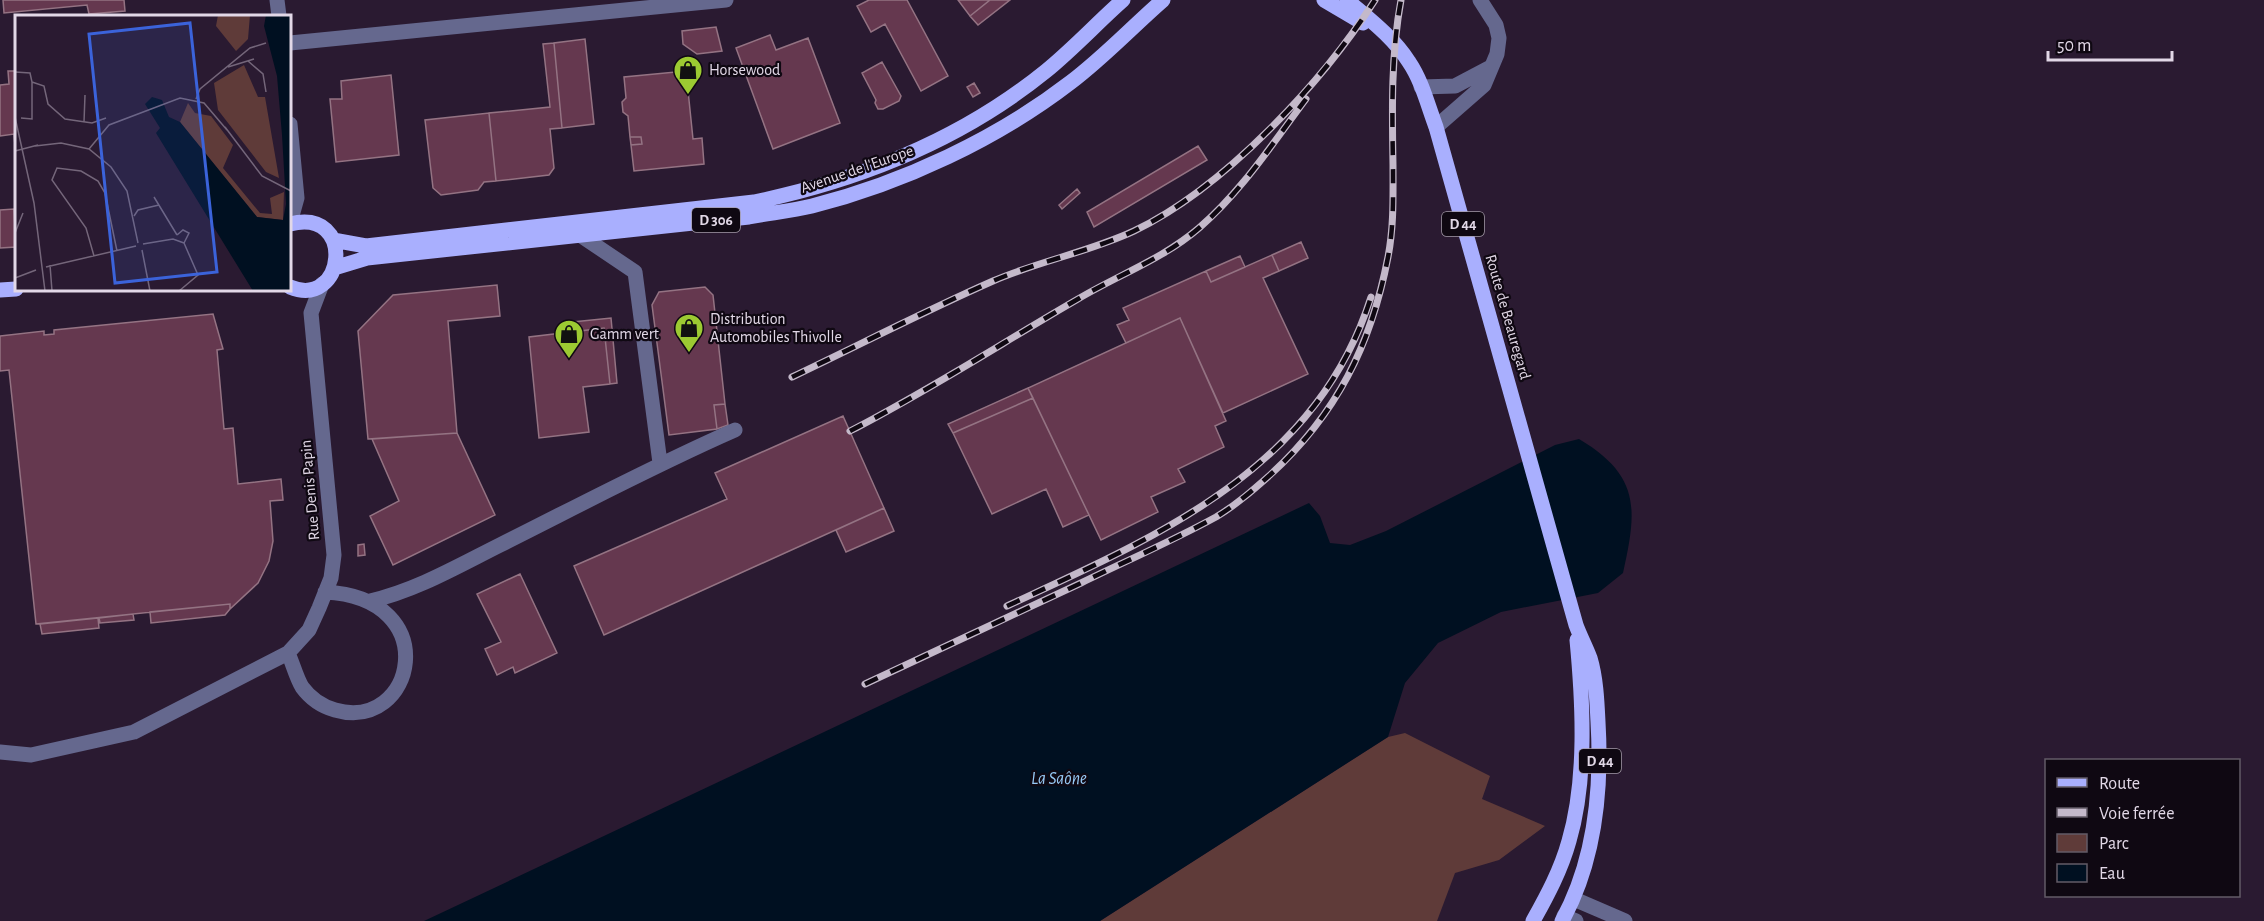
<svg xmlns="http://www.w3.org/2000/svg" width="2264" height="921" font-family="'Alegreya Sans',sans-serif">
  <rect width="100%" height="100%" fill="#2a1a31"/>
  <path fill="#5f3b39" d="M1405 733 1490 776 1482 799 1545 826 1499 860 1455 873 1437 921H1100L1388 737Z"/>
  <path fill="#001021" d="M1579 439C1641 476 1637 510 1623 573L1598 593 1501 612 1438 643 1405 683 1388 737 1100 921H424L1309 503 1320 516 1330 543 1350 545 1386 531 1555 445Z"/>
  <path fill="#65384f" stroke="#947383" stroke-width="1.5" d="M3 0H124L125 11 89 14 87 5 4 13Z
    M869 0H907L948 76 921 91 885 24 871 32 857 6Z
    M958 0H990L970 16Z
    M990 0H1010L978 25 970 16Z
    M716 27 722 51 697 54 683 44 682 31Z
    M770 35 776 50 808 38 840 123 773 149 736 48Z
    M585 39 594 124 562 128 554 43Z
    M554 43 562 128 550 129 554 168 549 175 496 181 489 113 550 107 543 44Z
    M882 62 901 96 899 101 883 109H878L875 103 876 100 862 73Z
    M8 71H16V157L14 134 0 136V85L9 84Z
    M686 71 693 139 702 138 704 164 634 171 631 145 642 144 641 137H630L628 116 623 112 622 102 626 98 624 77Z
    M391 75 399 155 336 162 330 99H342L341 81Z
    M974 83 980 93 973 97 967 87Z
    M489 113 496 181 484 182 478 190 441 195 433 188 425 120Z
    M630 137H641L642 144 631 145Z
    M1198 146 1207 160 1094 227 1087 212Z
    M1077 189 1080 193 1062 209 1059 205Z
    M14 209 16 247 0 248V210Z
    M1301 242 1308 258 1279 271 1272 255Z
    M1272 255 1279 271 1263 278 1308 374 1223 413 1180 318 1126 343 1117 325 1129 320 1123 308 1206 271 1211 282Z
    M1240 256 1245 267 1211 282 1206 271Z
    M497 285 500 316 448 321 457 433 368 439 358 331 393 295Z
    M705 287 713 295 725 404 714 405 717 429 669 435 652 305 659 292Z
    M213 314 223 349 217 350 224 429 233 428 238 484 281 479 283 500 270 501 273 541 269 561 258 583 230 609V604L36 624 9 370 0 371V336L44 331V335L54 334V330Z
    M611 318 617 383 610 384 604 328 565 333 563 323Z
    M1180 318 1226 421 1215 426 1224 447 1178 469 1185 482 1151 497 1158 512 1101 540 1028 388Z
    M604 328 610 384 583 387 589 432 539 438 529 337Z
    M1028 388 1033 398 953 433 948 424Z
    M1033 398 1089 515 1063 527 1046 489 992 514 953 433Z
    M725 404 728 425 717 429 714 405Z
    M843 416 884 508 604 635 574 566 727 499 715 473Z
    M457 433 495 515 393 565 370 516 399 501 372 439Z
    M884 508 894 531 846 552 836 530Z
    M364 544 365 555 358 556V545Z
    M520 574 557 653 515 673 513 667 497 675 485 649 501 642 477 594Z
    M230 604V609L225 615 151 623 150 612Z
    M133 614 134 620 100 623 99 618Z
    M98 618 99 628 42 634 40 624Z"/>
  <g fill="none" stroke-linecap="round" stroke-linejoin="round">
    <path stroke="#65688e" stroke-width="15" d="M277 0 279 16
      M290 43 726 0
      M1421 87 1455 86 1491 67
      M290 124 297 198 290 223
      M1436 127 1484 85 1497 54 1499 38 1496 25 1480 0
      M580 235 635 272 660 463
      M370 601C415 591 458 566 500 545 578 506 655 465 735 430
      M288 653C293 664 296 677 302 687 310 698 321 706 335 710 415 733 446 598 325 592
      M0 752 31 755 134 732 288 653 309 630 319 608 331 578 334 555 311 313 322 284
      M1574 899 1625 921
      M1564 916 1576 921"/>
    <path stroke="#a9affe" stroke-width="15" d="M1324 0 1363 23
      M1347 0C1369 19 1393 37 1409 62 1422 81 1428 106 1436 127L1576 625C1580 636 1586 647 1590 658 1596 678 1597 701 1598 722 1602 789 1595 861 1562 921
      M290 224C357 207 345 310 290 287
      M333 240 366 246 754 202C860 180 961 140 1046 71 1073 49 1097 23 1123 0
      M334 268 367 258 749 217C770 213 791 211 812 206 903 183 997 139 1071 82 1104 57 1132 27 1163 0
      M0 290 16 289
      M1533 921C1547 896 1561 870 1569 841 1587 780 1583 703 1577 640"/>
    <g stroke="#c4b9ca" stroke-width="7">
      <path id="rail" d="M792 377C859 345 925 311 993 281 1039 261 1089 252 1134 231 1224 188 1322 83 1375 0
        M850 431C928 391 1002 343 1078 299 1118 275 1163 259 1199 228 1242 191 1272 144 1306 99
        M1007 606C1158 536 1316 470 1371 297
        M865 684C937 650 1009 617 1081 583 1126 561 1172 541 1216 517 1236 505 1253 490 1270 475 1337 414 1371 345 1388 257 1394 226 1393 196 1393 165 1392 110 1391 54 1401 0"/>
    </g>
    <use href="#rail" stroke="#0f0812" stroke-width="4.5" stroke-dasharray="14" stroke-linecap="butt"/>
  </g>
  <defs>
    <g id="shop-pin" transform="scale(1.5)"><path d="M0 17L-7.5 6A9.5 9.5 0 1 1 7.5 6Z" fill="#9cca32" stroke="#0f0812"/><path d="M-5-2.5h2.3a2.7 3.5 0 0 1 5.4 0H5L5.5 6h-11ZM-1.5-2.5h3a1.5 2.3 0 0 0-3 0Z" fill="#111"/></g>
  </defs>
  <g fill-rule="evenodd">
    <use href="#shop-pin" x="688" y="70"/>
    <use href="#shop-pin" x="689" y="328"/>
    <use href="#shop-pin" x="569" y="334"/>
  </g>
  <g text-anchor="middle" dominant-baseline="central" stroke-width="4.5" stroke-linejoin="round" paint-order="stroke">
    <g fill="#0f0812" stroke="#a39aa7" stroke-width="1.5">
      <rect x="692" y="208" width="48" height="24" rx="4.5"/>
      <rect x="1442" y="212" width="42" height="24" rx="4.5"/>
      <rect x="1579" y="749" width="42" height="24" rx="4.5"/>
    </g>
    <g font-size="15" font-weight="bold" fill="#e2d8e7">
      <text x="716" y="220">D 306</text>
      <text x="1463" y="224">D 44</text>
      <text x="1600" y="761">D 44</text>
    </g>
    <g font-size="16" fill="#e2d8e7" stroke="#0f0812" text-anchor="start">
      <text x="709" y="70">Horsewood</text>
      <text x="710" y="319">Distribution<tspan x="710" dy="18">Automobiles Thivolle</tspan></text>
      <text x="590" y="334">Gamm vert</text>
    </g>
    <g font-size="16" fill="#e2d8e7" stroke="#0f0812">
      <text transform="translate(857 169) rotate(-19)">Avenue de l'Europe</text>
      <text transform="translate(1508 317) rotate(74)">Route de Beauregard</text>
      <text transform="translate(310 490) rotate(-95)">Rue Denis Papin</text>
    </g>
    <g font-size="18" font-style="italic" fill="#97c9f5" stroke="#0f0812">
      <text x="1059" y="779">La Saône</text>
    </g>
  </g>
  <g transform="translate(15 15)">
    <rect width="276" height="276" fill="#2a1a31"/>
    <path d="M203 0H235L233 24 221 36 201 11ZM229 50 243 82H250L264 163 251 157 203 95 199 68ZM173 88 180 98 196 101 218 130 208 153 245 198 257 199 255 183 269 177 268 205 242 202 165 107Z" fill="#5f3b39"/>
    <path d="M251 0H276V276H238L141 118 145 113 130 89 137 82 147 85 154 102 165 107 242 202 268 205 271 189 267 120 262 61 249 11Z" fill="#001021"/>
    <path fill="none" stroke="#74667a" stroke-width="1.5" d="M233 46 248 59 251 77M213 52 239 44M0 57 15 58 17 67V104L6 103M17 67 29 71 33 89 50 104 77 108 91 103M181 84 185 74 235 33 251 28M0 102 19 188 30 276M69 107 70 80M210 112 247 161 276 176M20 131 46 128 74 134 96 152 112 176 123 228M74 134 94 110 165 83 189 88 212 115M0 136 23 130M139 182 162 220M119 201 123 195 144 190M0 218 8 198M162 220 168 215 174 218 169 228M128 229 158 224 169 228M127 235 135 276M79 241 71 213 37 165 42 153 66 156 83 166 90 178 102 236M35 250 37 276M31 252 121 231M0 263 21 255M164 276 183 260 169 228"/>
    <path fill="#3b63da" fill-opacity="0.15" stroke="#3b63da" stroke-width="3" d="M175 8 202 257 100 268 74 19Z"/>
    <rect width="276" height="276" fill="none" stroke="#e2d8e7" stroke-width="3"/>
  </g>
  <rect x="2045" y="759" width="195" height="138" fill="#0f0812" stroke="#635b67" stroke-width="1.5"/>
  <rect x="2057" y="778" width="30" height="9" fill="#a9affe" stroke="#635b67" stroke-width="1.5"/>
  <text x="2099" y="789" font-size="18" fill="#e2d8e7">Route</text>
  <rect x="2057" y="808" width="30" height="9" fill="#c4b9ca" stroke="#635b67" stroke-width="1.5"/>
  <text x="2099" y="819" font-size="18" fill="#e2d8e7">Voie ferrée</text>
  <rect x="2057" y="834" width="30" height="18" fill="#5f3b39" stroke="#635b67" stroke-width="1.5"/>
  <text x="2099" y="849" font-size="18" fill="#e2d8e7">Parc</text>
  <rect x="2057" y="864" width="30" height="18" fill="#001021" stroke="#635b67" stroke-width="1.5"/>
  <text x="2099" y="879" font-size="18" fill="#e2d8e7">Eau</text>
  <path d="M2048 51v9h124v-9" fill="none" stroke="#e2d8e7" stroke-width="3"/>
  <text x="2057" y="51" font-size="18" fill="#e2d8e7" stroke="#0f0812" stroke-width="4.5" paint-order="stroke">50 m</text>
</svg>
